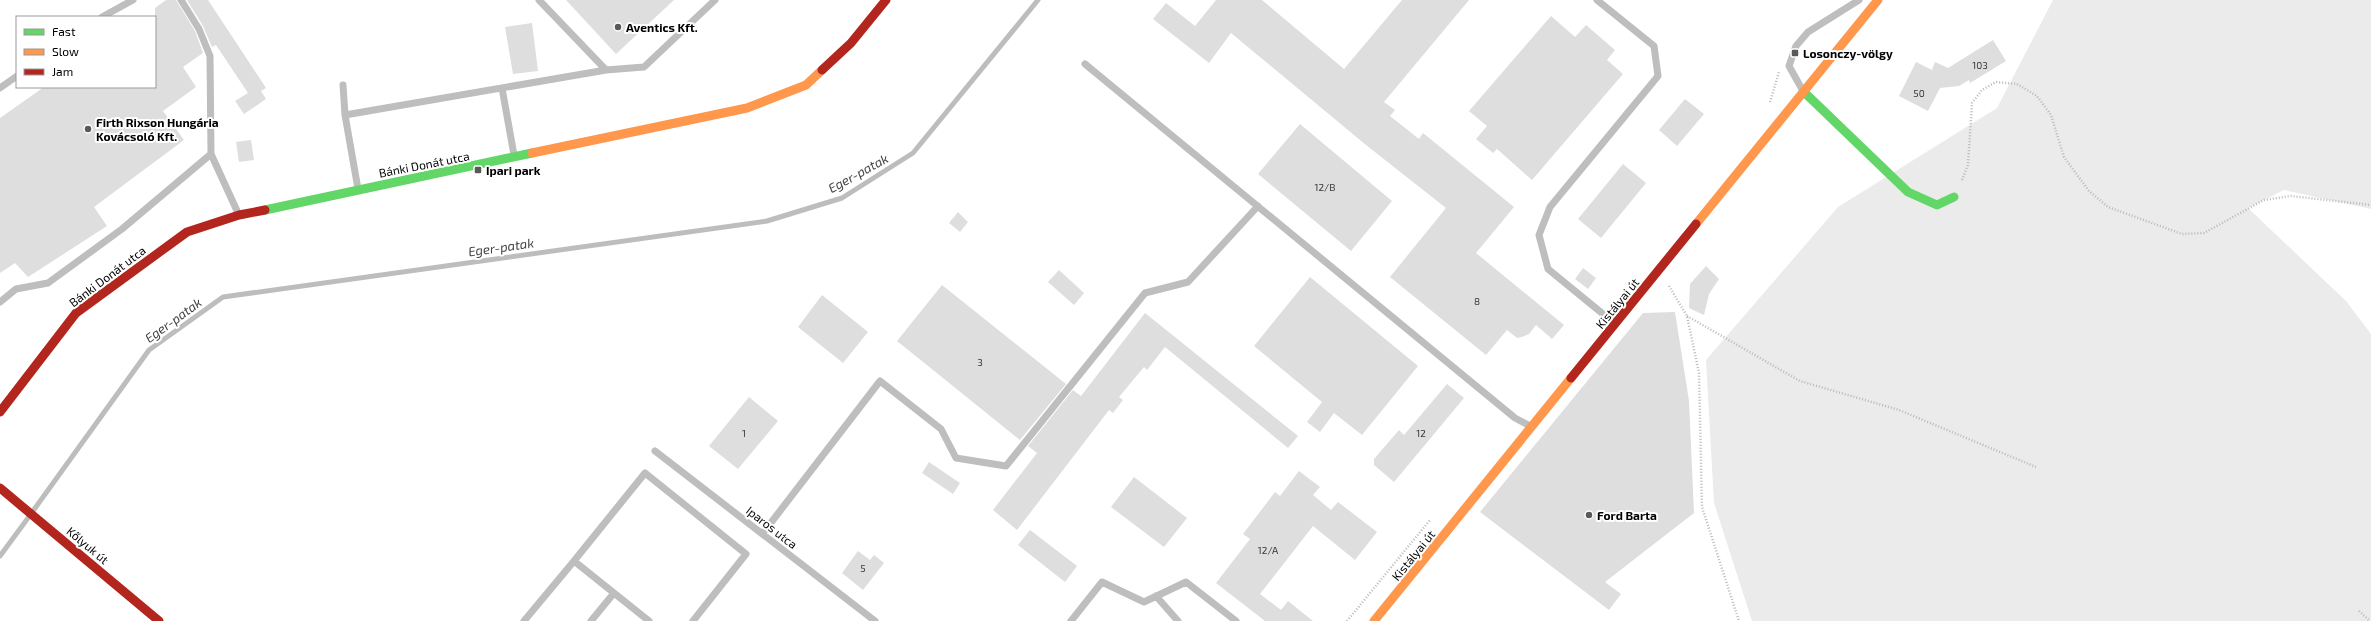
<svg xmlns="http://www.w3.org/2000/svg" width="2371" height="621" font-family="'Exo 2',sans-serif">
  <rect width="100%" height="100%" fill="#fff"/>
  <path fill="#ebebeb" d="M2053 0H2371V209L2284 190 2248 208 2346 301 2371 334V621H1752L1714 503 1706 360 1838 207 1997 108Z"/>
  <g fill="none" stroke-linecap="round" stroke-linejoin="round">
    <path stroke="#bdbdbd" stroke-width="5" d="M33 511 149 350 223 297 767 221 842 198 913 153 1038 0
      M0 556 28 518"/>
  </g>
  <path fill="#dedede" d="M166 0H176L195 31 203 53 183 67 196 87 163 111 184 140 94 207 107 226 28 277 15 263 0 273V118L44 87H155V8Z
    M187 0H208L266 88 261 91 266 99 244 114 235 101 248 93 216 45 212 47 203 26Z
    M566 0H674L616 54Z
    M1216 0H1262L1344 69 1402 0H1469L1384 102 1395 110 1390 116 1419 139 1423 133 1514 207 1476 253 1564 325 1552 339 1536 325 1529 334 1522 337 1517 338 1507 330 1486 355 1390 277 1446 208 1366 145 1231 33 1209 63 1153 19 1166 3 1195 26Z
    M1551 16 1575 37 1586 25 1615 50 1607 60 1623 74 1532 180 1497 149 1493 153 1476 139 1487 126 1469 111Z
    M532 23 538 71 513 74 505 27Z
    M1993 40 2006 61 1970 83 1969 80 1959 86 1940 88 1928 111 1899 96 1916 62 1932 70 1935 62 1948 68Z
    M1685 99 1704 114 1677 146 1659 130Z
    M1300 124 1392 201 1351 251 1258 174Z
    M251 140 254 160 239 162 236 142Z
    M1623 164 1646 183 1601 238 1578 219Z
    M958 212 968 222 960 232 949 223Z
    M1706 266 1719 279 1709 294 1704 315 1689 308 1690 284Z
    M1583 268 1596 278 1588 289 1575 279Z
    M1059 270 1084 293 1074 305 1048 282Z
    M1310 277 1418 366 1362 435 1334 413 1320 432 1307 422 1322 402 1254 346Z
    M942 285 1066 384 1020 440 897 341Z
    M822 295 868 332 843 363 798 327Z
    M1675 312 1689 401 1694 513 1605 582 1621 594 1609 610 1480 512 1643 313Z
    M1145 313 1298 436 1288 448 1165 347 1147 370 1144 367 1119 397 1123 400 1113 413 1109 410 1017 530 993 510 1037 453 1028 446 1073 390 1081 396Z
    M1447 384 1464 398 1394 482 1374 465V459L1399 430 1404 435Z
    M749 397 778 421 738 469 709 446Z
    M929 462 960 483 953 494 922 473Z
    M1299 471 1320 487 1313 495 1331 510 1338 502 1377 532 1355 560 1313 526 1260 594 1281 610 1288 601 1313 621H1265L1216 583 1250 539 1243 534 1275 492 1280 496Z
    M1134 477 1187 518 1164 547 1111 507Z
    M1030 530 1077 566 1065 582 1018 545Z
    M858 551 870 560 874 555 884 563 863 590 842 573Z"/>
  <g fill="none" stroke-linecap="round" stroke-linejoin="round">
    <path stroke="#b9b9b9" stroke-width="2.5" stroke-dasharray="1 2" stroke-linecap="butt" d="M1770 102 1779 72
      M1962 180 1968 165 1972 103 1982 90 1996 82 2017 84 2037 96 2051 115 2064 157 2089 191 2108 207 2182 234 2204 233 2264 200 2291 196 2371 205
      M1669 286 1687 316 1699 373 1702 507 1739 621
      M1687 316 1800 381 1899 410 2036 467
      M2359 611 2370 621
      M1347 621 1430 520"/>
    <path stroke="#bebebe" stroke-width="7" d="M181 0 199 29 210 56 211 154 238 213
      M539 0 606 70 644 67 715 0
      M1597 0 1654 46 1658 76 1550 207 1539 235 1548 269 1614 323
      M102 17 133 0
      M1085 64 1515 418 1530 426
      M343 85 345 115
      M0 88 17 76
      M502 88 514 155
      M1803 91 1789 66 1796 46 1808 32 1859 0
      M358 189 345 115 606 70
      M0 302 16 289 48 283 122 229 211 154
      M655 451 875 621
      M763 533 880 381 941 429 956 458 1006 466 1145 293 1188 282 1258 206
      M1156 596 1178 621
      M524 621 574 561
      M591 621 614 593
      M649 621 574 561 645 473 746 554 693 621
      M1071 621 1102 582 1144 602 1186 582 1236 621"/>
    <path stroke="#63d668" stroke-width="9" d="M1804 92 1908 192 1937 205 1954 197
      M265 210 532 153"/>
    <path stroke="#ff974d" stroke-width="9" d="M532 153 747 108 806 85 822 70
      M1696 224 1878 0
      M1374 621 1571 378"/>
    <path stroke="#b3261e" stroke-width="9" d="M822 70 851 43 886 0
      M1571 378 1696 224
      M0 412 76 313 187 232 239 215 265 210
      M0 488 159 621"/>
  </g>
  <g fill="#595959" stroke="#fff" stroke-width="1.5">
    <circle cx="618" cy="27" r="4"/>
    <rect x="1791" y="49" width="8" height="8" rx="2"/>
    <circle cx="88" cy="129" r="4"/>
    <rect x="474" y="166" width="8" height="8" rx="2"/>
    <circle cx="1589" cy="515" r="4"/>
  </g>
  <g text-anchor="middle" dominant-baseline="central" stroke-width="4" stroke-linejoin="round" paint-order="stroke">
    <g font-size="10" fill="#383838">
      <text x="1980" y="65">103</text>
      <text x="1919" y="93">50</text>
      <text x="1325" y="187">12/B</text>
      <text x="1477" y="301">8</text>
      <text x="980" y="362">3</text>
      <text x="744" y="433">1</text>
      <text x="1421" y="433">12</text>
      <text x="1268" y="550">12/A</text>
      <text x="863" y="568">5</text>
    </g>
    <g font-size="12" font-weight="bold" fill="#000" stroke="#fff" text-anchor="start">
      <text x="626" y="27">Aventics Kft.</text>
      <text x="1803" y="53">Losonczy-völgy</text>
      <text x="96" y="122">Firth Rixson Hungária<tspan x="96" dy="14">Kovácsoló Kft.</tspan></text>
      <text x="486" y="170">Ipari park</text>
      <text x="1597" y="515">Ford Barta</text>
    </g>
    <g font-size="12" fill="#000" stroke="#fff">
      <text transform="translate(424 164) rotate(-11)">Bánki Donát utca</text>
      <text transform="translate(107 276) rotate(-37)">Bánki Donát utca</text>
      <text transform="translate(1617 303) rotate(-51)">Kistályai út</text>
      <text transform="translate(772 527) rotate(38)">Iparos utca</text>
      <text transform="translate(88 545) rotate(40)">Kőlyuk út</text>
      <text transform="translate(1413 555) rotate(-51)">Kistályai út</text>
    </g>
    <g font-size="13" font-style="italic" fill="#424242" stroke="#fff">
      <text transform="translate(858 173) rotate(-29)">Eger-patak</text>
      <text transform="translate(501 247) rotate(-8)">Eger-patak</text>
      <text transform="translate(173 320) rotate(-36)">Eger-patak</text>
    </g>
  </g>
  <rect x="16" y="16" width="140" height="72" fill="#ffffff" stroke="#999999"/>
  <rect x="24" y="29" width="20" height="6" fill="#63d668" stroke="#999999"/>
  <text x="52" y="36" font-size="12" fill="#000000">Fast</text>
  <rect x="24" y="49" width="20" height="6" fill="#ff974d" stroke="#999999"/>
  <text x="52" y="56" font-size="12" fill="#000000">Slow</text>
  <rect x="24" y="69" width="20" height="6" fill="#b3261e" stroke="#999999"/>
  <text x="52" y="76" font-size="12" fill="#000000">Jam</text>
</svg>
